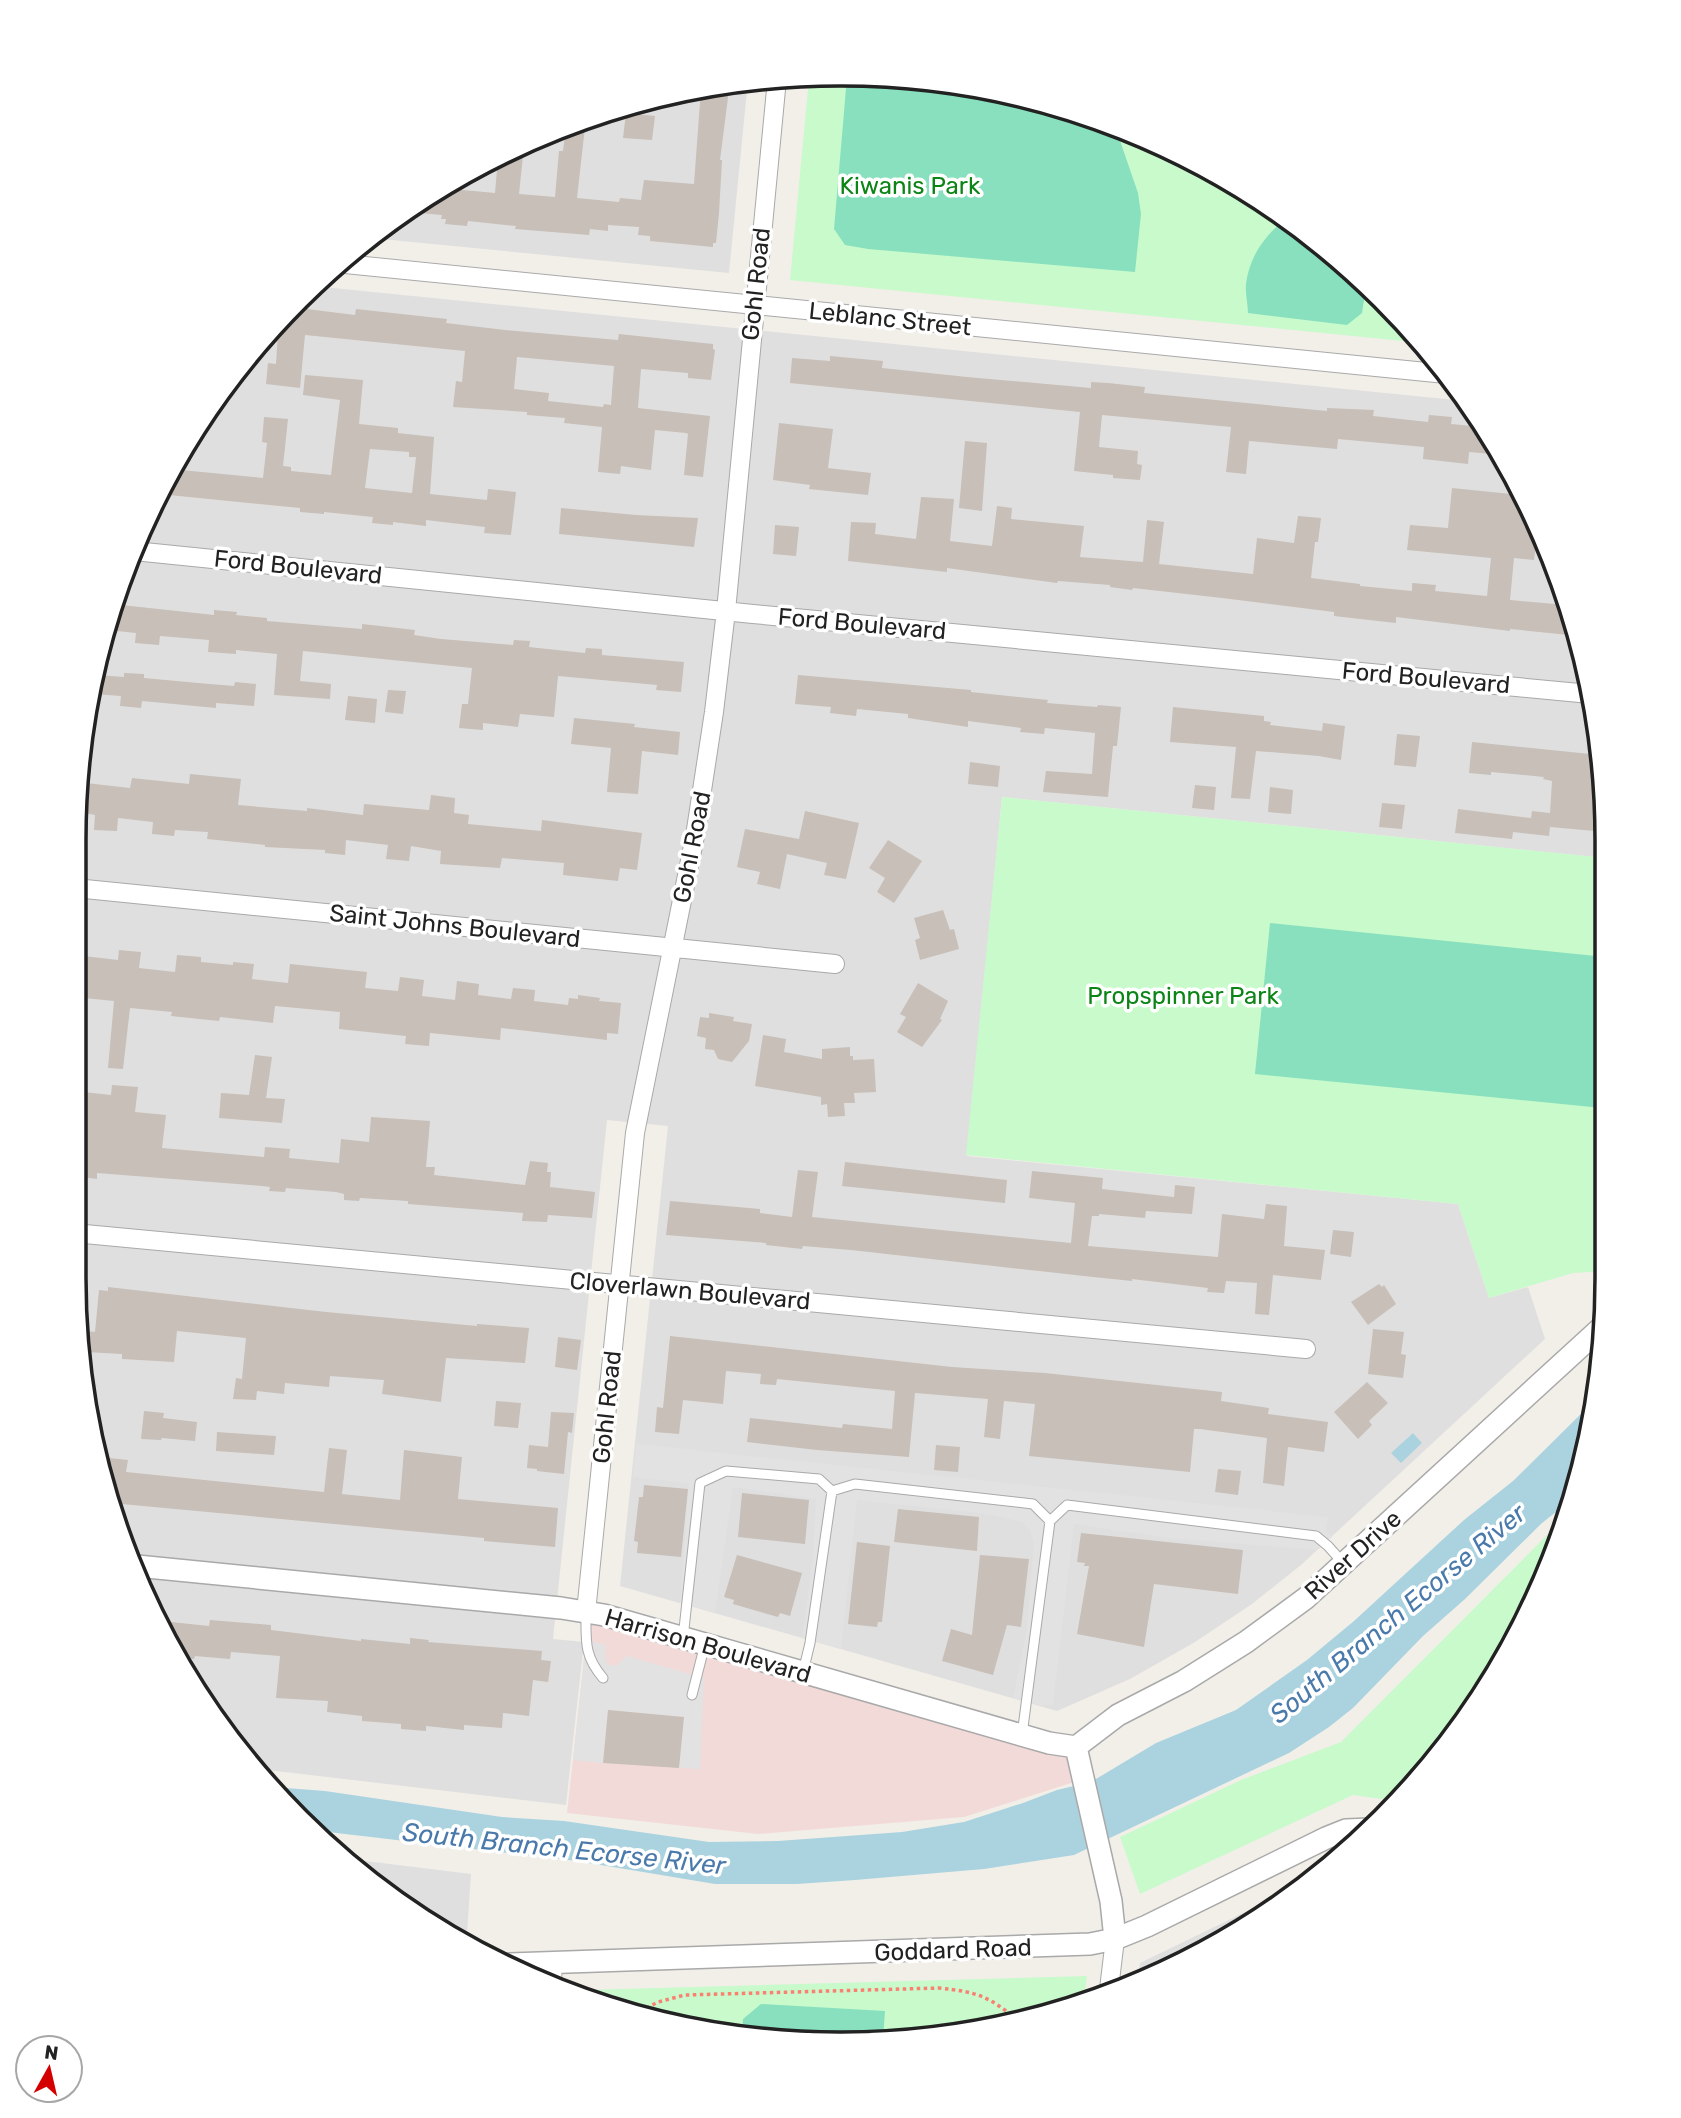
<svg xmlns="http://www.w3.org/2000/svg" width="1681" height="2118" font-family="Rubik,sans-serif">
  <rect width="100%" height="100%" fill="#f2efe9"/>
  <path fill="#e0dfdf" d="M741 80H748L729 273 371 238 457 176 594 114Z
    M313 286 1465 401 1505 457 1581 642 1606 790V858L1002 797 967 1156 1458 1204 1489 1298 1528 1287 1545 1339 1301 1565 1252 1604 1195 1642 1130 1679 1057 1711 620 1586 668 1126 607 1120 553 1639 584 1642 566 1805 259 1769 176 1661 100 1476 74 1277 75 791 114 594 176 457 264 335Z
    M349 1859 471 1874 467 1933 447 1934Z
    M1309 1881 1224 1942 1138 1977 1140 1963Z"/>
  <path fill="#f2dad9" d="M586 1612 1076 1747 1084 1779 964 1817 758 1834 567 1813 586 1640Z"/>
  <path fill="#c8facc" d="M891 75 1039 100 1180 153 1308 232 1417 335 1423 343 790 280 809 78Z
    M1002 797 1606 858 1607 1271 1573 1273 1489 1298 1458 1204 966 1155Z
    M1566 1516 1549 1571 1449 1744 1396 1801 1353 1795 1140 1894 1120 1837 1241 1780 1341 1742Z
    M1087 1976 1084 2000 1039 2018 840 2044 642 2018 584 1994V1990Z"/>
  <path fill="#88e0be" d="M891 75 1039 100 1116 129 1138 193 1141 214 1135 272 868 249 845 245 834 229 847 77Z
    M1287 219 1308 232 1366 287 1362 313 1347 325 1248 313C1248 304 1245 293 1246 284 1249 258 1265 233 1287 219Z
    M1270 923 1606 957 1607 1056 1602 1108 1255 1074Z
    M761 2004 885 2011 883 2039 840 2044 742 2032 743 2019Z"/>
  <path fill="#e2e2e2" d="M636 1444 1328 1517 1326 1530 1332 1537 1317 1550 1169 1538 1074 1524 1053 1705 1040 1706 1013 1698 1027 1629 1034 1543 1030 1530 1022 1522 988 1514 857 1500 841 1649 802 1638 813 1560 816 1499 733 1487 715 1613 680 1603 689 1483 633 1477Z
    M586 1640 605 1645 606 1662 611 1666 617 1665 627 1656 704 1678 700 1769 679 1768 683 1717 608 1710 603 1763 573 1760Z"/>
  <path fill="#aad3df" d="M1596 1399 1593 1427 1571 1500 1542 1523 1465 1599 1423 1636 1353 1708 1329 1727 1289 1753 1074 1855 984 1869 855 1880 797 1884H715L577 1861 311 1830 298 1820 273 1787 325 1791 502 1817 564 1821 709 1842 778 1841 902 1832 964 1822 1023 1803 1057 1790 1091 1782 1156 1743 1236 1710 1307 1660 1354 1621 1464 1520 1513 1481Z
    M1413 1433 1422 1443 1401 1463 1391 1453Z"/>
  <path fill="#c7bfb8" fill-rule="evenodd" d="M730 82 720 160H722L719 213 716 243H713V247L650 241V236L638 235 639 227 608 225V231L590 229 589 235 515 229 516 226 468 221 467 226 445 224 446 219H441L442 215 408 212 441 188 495 193 498 158 524 146 519 194 555 197 559 151H563L566 127 586 118 577 198 619 202 620 198 641 200 644 180 694 184 701 89Z
    M626 113 655 116 652 140 623 138Z
    M291 307 355 315 356 309 447 319 446 323 505 330 618 340 619 334 713 344V349L715 350 711 380 688 378V373L641 369 638 408 710 416 703 477 684 475 688 434 686 433 655 430 651 470 621 466 620 474 598 472 602 427 564 423 565 418 527 415V412L453 407 456 381 462 382 465 351 305 335 300 388 266 384 268 363 276 364 278 333 267 332ZM517 357 614 366 611 405 604 404 603 407 548 401 549 393 514 389Z
    M830 356 883 361 882 368 967 377 1091 388V382L1108 383 1145 387 1144 393 1327 411V408L1374 410 1373 416 1428 422 1429 415 1452 417 1451 424 1483 427 1503 455 1469 452 1468 464 1423 459 1424 447 1338 439 1337 449 1249 441 1246 474 1226 472 1231 427 1102 415 1099 447 1138 451 1137 464 1142 465 1140 480 1113 478V475L1074 471 1080 412 790 383 792 358 830 361Z
    M305 375 363 380 359 424 398 428V433L434 437 430 494 487 500 488 489 516 492 511 535 484 533 485 527 426 520V526L393 522V525L372 523 373 517 324 512V514L300 512V508L159 494 171 469 263 478 267 443 262 442 264 417 288 419 283 466 291 467V471L331 475 340 400 303 395ZM370 449 409 452V457H416L412 493 365 488Z
    M779 423 833 429 828 468 871 473 868 495 809 489 810 485 773 480Z
    M965 441 987 443 982 511 959 508Z
    M1452 488 1521 495 1537 535 1534 560 1514 558 1510 600 1566 605 1579 636 1510 629V631L1396 617V623L1369 620 1334 616V612L1222 598 1133 588 1132 590 1110 587V585L1058 581 1057 583 947 568V572L848 561 851 522 876 523 875 534 916 539 921 497 954 499 950 541 992 546 997 506 1012 508 1011 519 1084 526 1080 557 1143 562 1147 520 1164 522 1159 564 1253 574 1257 538 1294 543 1298 516 1321 518 1318 542H1315L1311 578 1360 584V586L1412 591V583L1436 585 1435 591 1487 596 1491 558 1407 550 1410 525 1448 528Z
    M561 508 636 515 698 518 694 547 559 534Z
    M775 525 799 527 796 556 773 554Z
    M112 604 214 615V610L237 612 236 615 267 618V621L362 629V624L380 626 415 630 414 635 441 639 513 645 514 640 530 641 529 647 538 648 585 653 586 648 602 649V655L684 662 681 692 656 690 657 685 558 676 554 717 520 714 518 727 483 723V730L459 728 462 704H468L472 668 303 651 300 681 331 684 330 699 274 695 277 654 236 650V654L208 652 209 640 160 636 159 645 135 643 136 633 107 630Z
    M124 673 144 674V678L198 683 234 686 235 682 256 684 254 706 216 703V708L142 701 141 708 120 706 121 696 94 694 98 675 124 677Z
    M798 675 971 690V692L1048 700 1047 703 1097 707 1098 705 1121 707 1117 746H1113L1108 797 1043 792 1046 771 1092 774 1095 733 1045 728 1044 734 1020 732 1021 728 968 721V727L908 718V714L857 709 856 716 830 713 831 707 795 704Z
    M388 690 406 691 403 714 385 712Z
    M348 696 377 699 375 723 345 720Z
    M1173 707 1264 716V721L1271 722 1270 725 1322 731 1323 723 1345 726 1341 760 1319 756 1256 751 1250 799 1231 798 1236 747 1170 742Z
    M574 718 635 724 634 727 680 732 678 755 642 751 638 794 607 792 611 748 571 744Z
    M1397 734 1420 736 1416 767 1394 765Z
    M1472 742 1600 755 1606 790V832L1550 827 1549 836 1513 832 1512 839 1455 833 1458 809 1531 818 1532 811 1550 813 1552 781 1543 779 1544 777 1491 772V775L1469 773Z
    M970 762 1000 766 998 787 968 784Z
    M190 774 241 779 238 805 307 811V808L363 815 364 804 429 810 431 795 455 798 454 813 469 815 468 824 541 831 542 820 642 833 637 870 620 868 618 881 563 875 564 863 502 858 500 868 440 864 441 851 411 846 409 861 386 859 388 845 346 840 345 855 325 853V850L265 847V845L207 839 208 832 175 830 174 836 152 834 153 822 118 818 117 831 94 830 95 815 75 811 77 782 130 788 132 778 189 784Z
    M1195 785 1216 787 1214 810 1192 808Z
    M1270 787 1293 790 1291 814 1268 812Z
    M1382 803 1405 805 1402 829 1379 827Z
    M805 811 859 823 846 879 824 875 827 863 787 854 780 889 757 884 760 872 737 867 745 829 799 839Z
    M888 840 922 861 894 903 877 892 885 878 869 868Z
    M943 910 950 930 954 929 959 949 920 960 915 940 920 938 914 918Z
    M119 950 141 952 139 968 175 972 177 955 201 957V962L233 965V962L254 964 252 979 288 983 290 964 367 972 365 988 398 991 400 977 424 980 422 996 455 1000 457 981 479 984 478 995 511 999 513 988 535 990 534 1001 568 1005 569 998 578 999V995L600 998 599 1001 621 1003 618 1034 607 1033V1040L501 1028 500 1040 430 1033 429 1046 405 1044 406 1036 339 1029 340 1012 275 1006 273 1023 220 1017 219 1021 171 1016 172 1012 130 1008 123 1069 108 1068 114 1001 74 997 75 955 118 960Z
    M918 983 948 1001 940 1019 942 1020 922 1047 897 1032 906 1017 900 1014Z
    M709 1013 734 1017 733 1021 752 1024 749 1041 732 1062 718 1059 714 1050 705 1049 706 1038 697 1036 700 1017 709 1018Z
    M763 1035 786 1039 784 1052 822 1059V1049L850 1047V1056H853V1060L874 1059 876 1092 854 1093 855 1103H844L845 1116 828 1117 827 1104 821 1105V1097L755 1086Z
    M255 1055 272 1057 266 1098 285 1099 282 1123 219 1118 221 1093 249 1095Z
    M112 1085 138 1087 135 1112 166 1115 162 1148 264 1157 265 1147 290 1149 289 1158 339 1163 341 1139 369 1142 371 1117 430 1121 426 1167H435L434 1175 525 1185 530 1161 548 1163 547 1172H551L550 1187 595 1192 592 1218 548 1215 547 1222 522 1221 523 1213 408 1204V1201L360 1198 359 1201 344 1200V1194L336 1192 286 1188 285 1192 269 1191 270 1187 262 1186 97 1173V1179L74 1176 78 1124H74V1091L111 1095Z
    M845 1162 1007 1180 1005 1203 842 1186Z
    M798 1170 818 1172 812 1217 1071 1243 1075 1203 1029 1198 1032 1171 1103 1178 1102 1189 1174 1197 1175 1185 1195 1187 1192 1214 1146 1211 1145 1218 1099 1214V1216H1092L1088 1246 1218 1257 1222 1214 1264 1219 1266 1204 1287 1206 1284 1246 1325 1250 1321 1280 1273 1275 1269 1315 1255 1314 1257 1283 1226 1281 1224 1293 1207 1292 1208 1288 1132 1279V1281L1093 1277 851 1250 803 1246 802 1249 766 1245V1243L666 1235 670 1201 760 1209V1213L792 1217Z
    M1333 1230 1354 1232 1351 1257 1330 1254Z
    M1379 1284 1382 1287 1384 1285 1396 1304 1368 1325 1351 1302Z
    M108 1287 326 1312 477 1326V1324L529 1328 525 1363 446 1358 441 1402 382 1394 384 1380 330 1376 329 1387 285 1383 284 1394 257 1391 256 1400 233 1399 236 1378 242 1379 246 1338 177 1331 174 1362 122 1359V1354L86 1352 87 1331 95 1332 99 1290 108 1291Z
    M1373 1329 1404 1332 1401 1354 1406 1355 1403 1378 1368 1374Z
    M670 1336 952 1367 1045 1373 1222 1392 1221 1401 1269 1408 1268 1414 1328 1422 1324 1452 1288 1447 1284 1486 1263 1483 1267 1438 1200 1429H1194L1190 1472 1029 1456 1035 1404 1004 1401 1000 1439 984 1437 988 1399 915 1393 909 1457 817 1450 747 1442 750 1418 842 1428 843 1424 892 1429 895 1391 777 1379 776 1385 760 1384 761 1374 726 1371 723 1404 683 1400 679 1434 655 1432 657 1407 663 1408Z
    M558 1337 581 1340 577 1370 555 1367Z
    M1367 1382 1388 1403 1369 1421 1372 1425 1358 1439 1334 1412Z
    M496 1401 521 1403 518 1428 494 1426Z
    M144 1411 164 1413 163 1418 197 1422 195 1441 162 1438 161 1440 141 1439Z
    M551 1412 574 1413 572 1433 568 1432 564 1474 537 1471V1469L527 1468 529 1445 548 1447Z
    M217 1432 276 1436 274 1455 216 1451Z
    M936 1445 960 1447 958 1472 934 1470Z
    M329 1448 347 1450 342 1494 400 1500 404 1450 462 1457 458 1499 558 1508 555 1547 484 1541V1538L111 1503 106 1490 109 1458 128 1460 126 1472 324 1492Z
    M1218 1469 1241 1471 1238 1495 1215 1492Z
    M644 1485 688 1489 681 1557 637 1553 638 1542 634 1541 639 1497H643Z
    M742 1493 809 1500 805 1544 738 1537Z
    M898 1509 979 1517 977 1551 894 1542Z
    M1081 1533 1243 1550 1238 1594 1154 1584 1144 1647 1077 1634 1089 1566H1084L1085 1563 1077 1562Z
    M857 1542 890 1546 882 1622H878L877 1627 848 1624Z
    M737 1555 802 1573 790 1616 780 1613 778 1617 733 1604 734 1600 724 1597Z
    M980 1555 1029 1559 1021 1627 1007 1625 993 1675 942 1661 951 1629 972 1635Z
    M210 1620 271 1625V1630L361 1641V1639L410 1644V1638L429 1640 428 1642 542 1651 541 1660 551 1661 548 1682 533 1680 529 1716 503 1713 502 1728 464 1725V1730L426 1726V1731L401 1729V1724L362 1721V1716L327 1712 328 1701 276 1698 280 1656 231 1652 230 1659 195 1656 194 1659 175 1657 168 1642 171 1622 209 1626Z
    M608 1710 684 1717 679 1768 603 1763Z"/>
  <g fill="none" stroke-linecap="round" stroke-linejoin="round">
    <g stroke="#a9a9a9" stroke-width="11">
      <path id="service" d="M586 1614C586 1641 584 1656 603 1678
        M683 1638 700 1483 726 1471 819 1479 832 1491
        M803 1672 810 1643 832 1491 855 1484 1033 1504 1050 1521
        M692 1695 705 1644
        M1022 1735 1050 1521 1067 1505 1316 1536 1328 1546 1344 1564"/>
    </g>
    <g stroke="#a9a9a9" stroke-width="20">
      <path id="minor" d="M335 263 1446 374
        M134 551 753 614 1590 694
        M75 888 835 964
        M74 1233 1306 1349
        M586 1612 635 1133 695 836 714 712 726 611 777 79
        M552 1981 553 1962
        M1109 1989 1115 1939"/>
    </g>
    <g stroke="#a9a9a9" stroke-width="24">
      <path id="tertiary" d="M137 1566 561 1608 604 1615 1049 1743 1076 1747
        M1076 1747 1118 1715 1184 1681 1246 1642 1306 1598 1603 1326
        M1076 1747 1111 1901 1115 1939
        M510 1964 1090 1944 1115 1939 1147 1926 1326 1838 1346 1830 1370 1829"/>
    </g>
    <path stroke="#fa8072" stroke-width="3.5" stroke-dasharray="3.5 3.5" stroke-linecap="butt" d="M634 2015 658 2002 685 1995 939 1988C978 1992 988 1996 1019 2021"/>
    <use href="#service" stroke="#fff" stroke-width="9"/>
    <use href="#minor" stroke="#fff" stroke-width="18"/>
    <use href="#tertiary" stroke="#fff" stroke-width="21"/>
  </g>
  <g text-anchor="middle" dominant-baseline="central" stroke-width="7" stroke-linejoin="round" paint-order="stroke">
    <g font-size="24" fill="#0c8416" stroke="#fff">
      <text x="910" y="186">Kiwanis Park</text>
      <text x="1183" y="996">Propspinner Park</text>
    </g>
    <g font-size="24" fill="#222" stroke="#fff">
      <text transform="translate(756 284) rotate(-84)">Gohl Road</text>
      <text transform="translate(890 319) rotate(6)">Leblanc Street</text>
      <text transform="translate(298 567) rotate(6)">Ford Boulevard</text>
      <text transform="translate(862 624) rotate(5)">Ford Boulevard</text>
      <text transform="translate(1426 678) rotate(5)">Ford Boulevard</text>
      <text transform="translate(692 847) rotate(-79)">Gohl Road</text>
      <text transform="translate(455 926) rotate(6)">Saint Johns Boulevard</text>
      <text transform="translate(690 1291) rotate(5)">Cloverlawn Boulevard</text>
      <text transform="translate(607 1407) rotate(-84)">Gohl Road</text>
      <text transform="translate(1353 1555) rotate(-42)">River Drive</text>
      <text transform="translate(708 1646) rotate(16)">Harrison Boulevard</text>
      <text transform="translate(953 1950) rotate(-2)">Goddard Road</text>
    </g>
    <g font-size="26" font-style="italic" fill="#4a7aab" stroke="#fff">
      <text transform="translate(1398 1614) rotate(-40)">South Branch Ecorse River</text>
      <text transform="translate(564 1849) rotate(6)">South Branch Ecorse River</text>
    </g>
  </g>
  <path d="M0 0H1681V2118H0ZM840 86H841A754 754 0 0 1 1595 840V1278A754 754 0 0 1 841 2032H840A754 754 0 0 1 86 1278V840A754 754 0 0 1 840 86Z" fill="#fff" fill-rule="evenodd"/>
  <path fill="none" stroke="#222" stroke-width="3.5" d="M840 86H841A754 754 0 0 1 1595 840V1278A754 754 0 0 1 841 2032H840A754 754 0 0 1 86 1278V840A754 754 0 0 1 840 86Z"/>
  <g transform="translate(49 2069) rotate(8)"><circle r="33" fill="#ffffff" stroke="#a7a7a7" stroke-width="2"/>
  <path d="M0-5L12 26L0 18L-12 26Z" fill="#d40000"/>
  <text y="-10" font-size="19" font-weight="bold" text-anchor="middle" fill="#222222">N</text>
  </g>
</svg>
